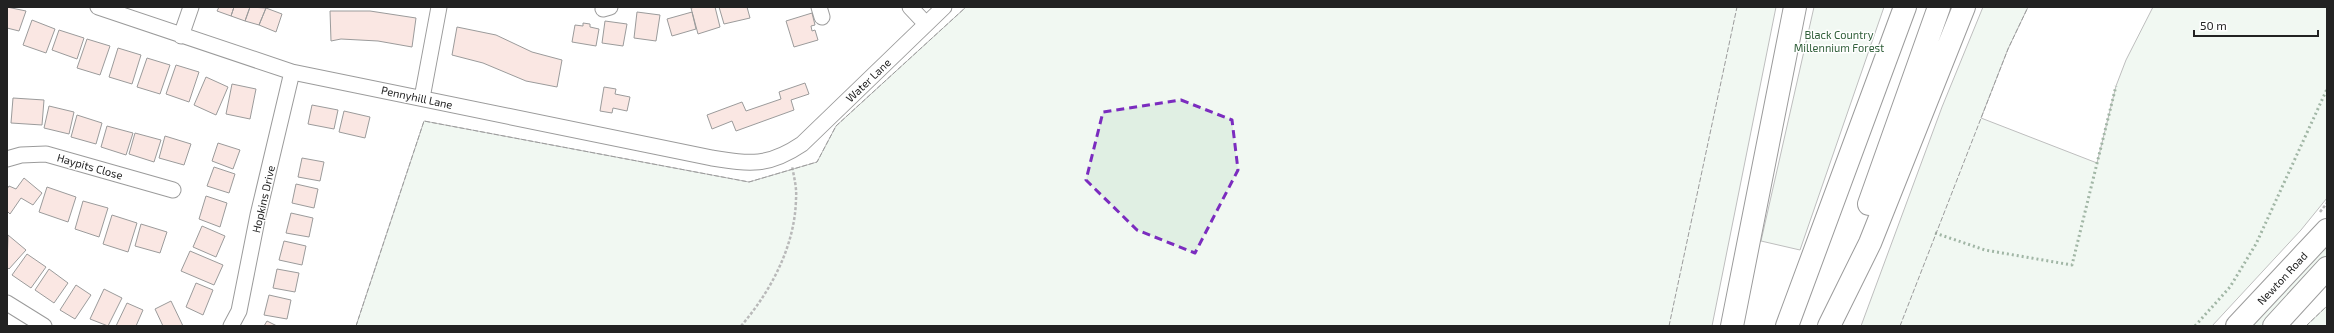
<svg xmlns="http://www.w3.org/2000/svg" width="2334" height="333" font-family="'Exo 2',sans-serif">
  <rect width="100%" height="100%" fill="#fff"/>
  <path fill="#e0efe3" stroke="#6f6f6f" d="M966 7H1776L1712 326H356L424 121 749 182 817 162 836 126Z
    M1814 7H1884L1800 250 1761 241Z
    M1983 7H2028L2008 49 1981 118 2097 163 2116 86 2126 60 2153 7H2327V198L2301 230 2212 326H1861L1942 107Z
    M2327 241V258L2263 326H2248Z
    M2327 306V326H2306Z"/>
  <path fill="#f3c9c0" stroke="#222" d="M7 7 26 11 19 31 7 28Z
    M219 7H234L231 16 217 11Z
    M234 7H250L245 21 231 16Z
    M250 7 266 8 259 25 245 21Z
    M696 7H715L720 27 698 34 691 8Z
    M719 7H747L750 18 724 24Z
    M266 8 282 14 276 32 259 25Z
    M330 11H370L416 18 412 47 378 41 341 39 331 41Z
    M637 12 660 15 656 41 634 38Z
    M692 12 696 29 672 36 667 19Z
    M812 13 815 25 811 26 812 31 815 30 818 40 794 47 786 21Z
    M32 20 55 29 46 53 23 45Z
    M605 21 627 24 623 46 602 43Z
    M583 23 590 24V27L599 29 596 46 572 42 575 25 583 26Z
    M457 27 496 35 532 52 562 60 557 87 526 81 483 63 452 55Z
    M59 30 84 38 77 59 52 50Z
    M87 39 110 46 100 75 77 68Z
    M118 48 141 55 132 84 109 77Z
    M147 58 170 65 160 94 137 87Z
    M176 65 199 72 189 102 166 94Z
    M206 77 228 87 216 115 194 105Z
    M805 83 809 94 791 100 794 110 736 131 732 121 712 129 707 115 742 102 746 111 781 99 779 92Z
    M232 84 256 89 250 119 226 114Z
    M604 87 616 89 615 94 630 97 627 111 613 108 612 113 600 111Z
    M13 98 44 100 42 125 11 123Z
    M312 105 338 110 334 129 308 124Z
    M49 106 74 112 69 134 44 128Z
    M344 111 370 117 365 138 339 132Z
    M77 115 102 123 96 144 71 137Z
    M107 126 133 133 126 155 101 147Z
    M135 133 161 140 154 162 129 154Z
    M165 136 191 144 184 165 159 158Z
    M218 143 240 150 233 169 212 161Z
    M302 158 324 162 320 181 298 177Z
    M214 167 235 174 229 193 207 186Z
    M24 178 42 193 33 205 21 198 10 214 7 211V189L9 186 16 189Z
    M296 184 318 189 314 208 292 203Z
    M47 187 76 197 68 222 39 212Z
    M206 196 227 203 220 227 199 219Z
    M83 201 108 208 99 237 75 229Z
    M291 213 313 218 309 237 286 233Z
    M112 215 137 223 128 252 103 244Z
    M141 224 167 232 160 253 135 246Z
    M202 226 225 236 216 257 193 247Z
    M8 235 26 250 9 269 7 267Z
    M284 241 306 246 302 265 279 260Z
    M190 251 223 265 214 285 181 271Z
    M27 254 46 267 31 288 12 275Z
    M49 269 68 283 54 303 35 290Z
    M277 269 299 273 295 292 273 288Z
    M196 283 213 290 203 315 186 307Z
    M76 285 91 295 75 319 60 310Z
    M104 289 122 298 108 326 90 319Z
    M269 295 291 300 287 319 264 315Z
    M171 301 183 326H163L155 309Z
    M127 303 143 310 136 326H116Z
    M267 321 277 326H264Z"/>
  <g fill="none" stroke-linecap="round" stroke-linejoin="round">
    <g stroke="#222" stroke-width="17">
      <path id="minor" d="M98 7 292 72 712 158C750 164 768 167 802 144L944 7
        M819 7 822 17
        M910 7 926 24
        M603 9 610 7
        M181 36 191 7
        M422 98 439 7
        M7 159 21 155 46 154 173 190
        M7 303 44 326
        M231 326 239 311 258 215 292 72"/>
    </g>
    <g stroke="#222" stroke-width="24">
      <path id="trunk" d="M2237 326 2327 230
        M2274 326 2327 268"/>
    </g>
    <g stroke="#222" stroke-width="24">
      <path id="motorway" d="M1869 204 1939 7
        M1732 326 1795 7
        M1787 326 1905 7
        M1829 326 1870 243 1964 7"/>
    </g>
    <path stroke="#646464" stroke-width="2.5" stroke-dasharray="3 2" stroke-linecap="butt" d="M2320 212 2327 203
      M741 326C771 291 795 246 796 199 797 188 794 177 792 166"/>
    <use href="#minor" stroke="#fff" stroke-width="15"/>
    <use href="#trunk" stroke="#fff" stroke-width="22"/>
    <use href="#motorway" stroke="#fff" stroke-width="22"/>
    <path stroke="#2f5e38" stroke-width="3" stroke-dasharray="2 3" stroke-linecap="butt" d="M1935 233 1985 250 2072 265 2116 86
      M2195 326 2230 287 2256 244 2327 89"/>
    <path stroke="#222" stroke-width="1" stroke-dasharray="5 2" stroke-linecap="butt" d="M356 326 424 121 749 182 817 162 836 126 966 7
      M1669 326 1737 7
      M1900 326 2008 49 2028 7
      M2306 326 2327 306"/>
  </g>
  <path d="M0 0H2334V333H0ZM1181 100 1232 120 1238 170 1195 253 1137 230 1086 180 1103 112Z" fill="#fff" fill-opacity=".55" fill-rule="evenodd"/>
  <path fill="none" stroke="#7b2cbf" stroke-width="3" stroke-dasharray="8 5" stroke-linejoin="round" d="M1181 100 1232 120 1238 170 1195 253 1137 230 1086 180 1103 112Z"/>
  <g text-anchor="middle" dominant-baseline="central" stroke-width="3" stroke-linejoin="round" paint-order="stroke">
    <g font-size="11" fill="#2f5e38" stroke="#fff">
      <text x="1839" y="34">Black Country<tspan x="1839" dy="13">Millennium Forest</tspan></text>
    </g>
    <g font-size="11" fill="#222" stroke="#fff">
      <text transform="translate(868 80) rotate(-44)">Water Lane</text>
      <text transform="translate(417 97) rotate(12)">Pennyhill Lane</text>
      <text transform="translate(90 166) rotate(16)">Haypits Close</text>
      <text transform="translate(263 199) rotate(-77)">Hopkins Drive</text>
      <text transform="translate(2282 278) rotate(-47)">Newton Road</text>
    </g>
  </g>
  <rect width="2334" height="333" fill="none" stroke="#222222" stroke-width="16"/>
  <path d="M2194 30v6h124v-6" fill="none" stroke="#222222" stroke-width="2"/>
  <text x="2200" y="30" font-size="12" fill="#222222" stroke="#ffffff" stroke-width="3" paint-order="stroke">50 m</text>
</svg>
